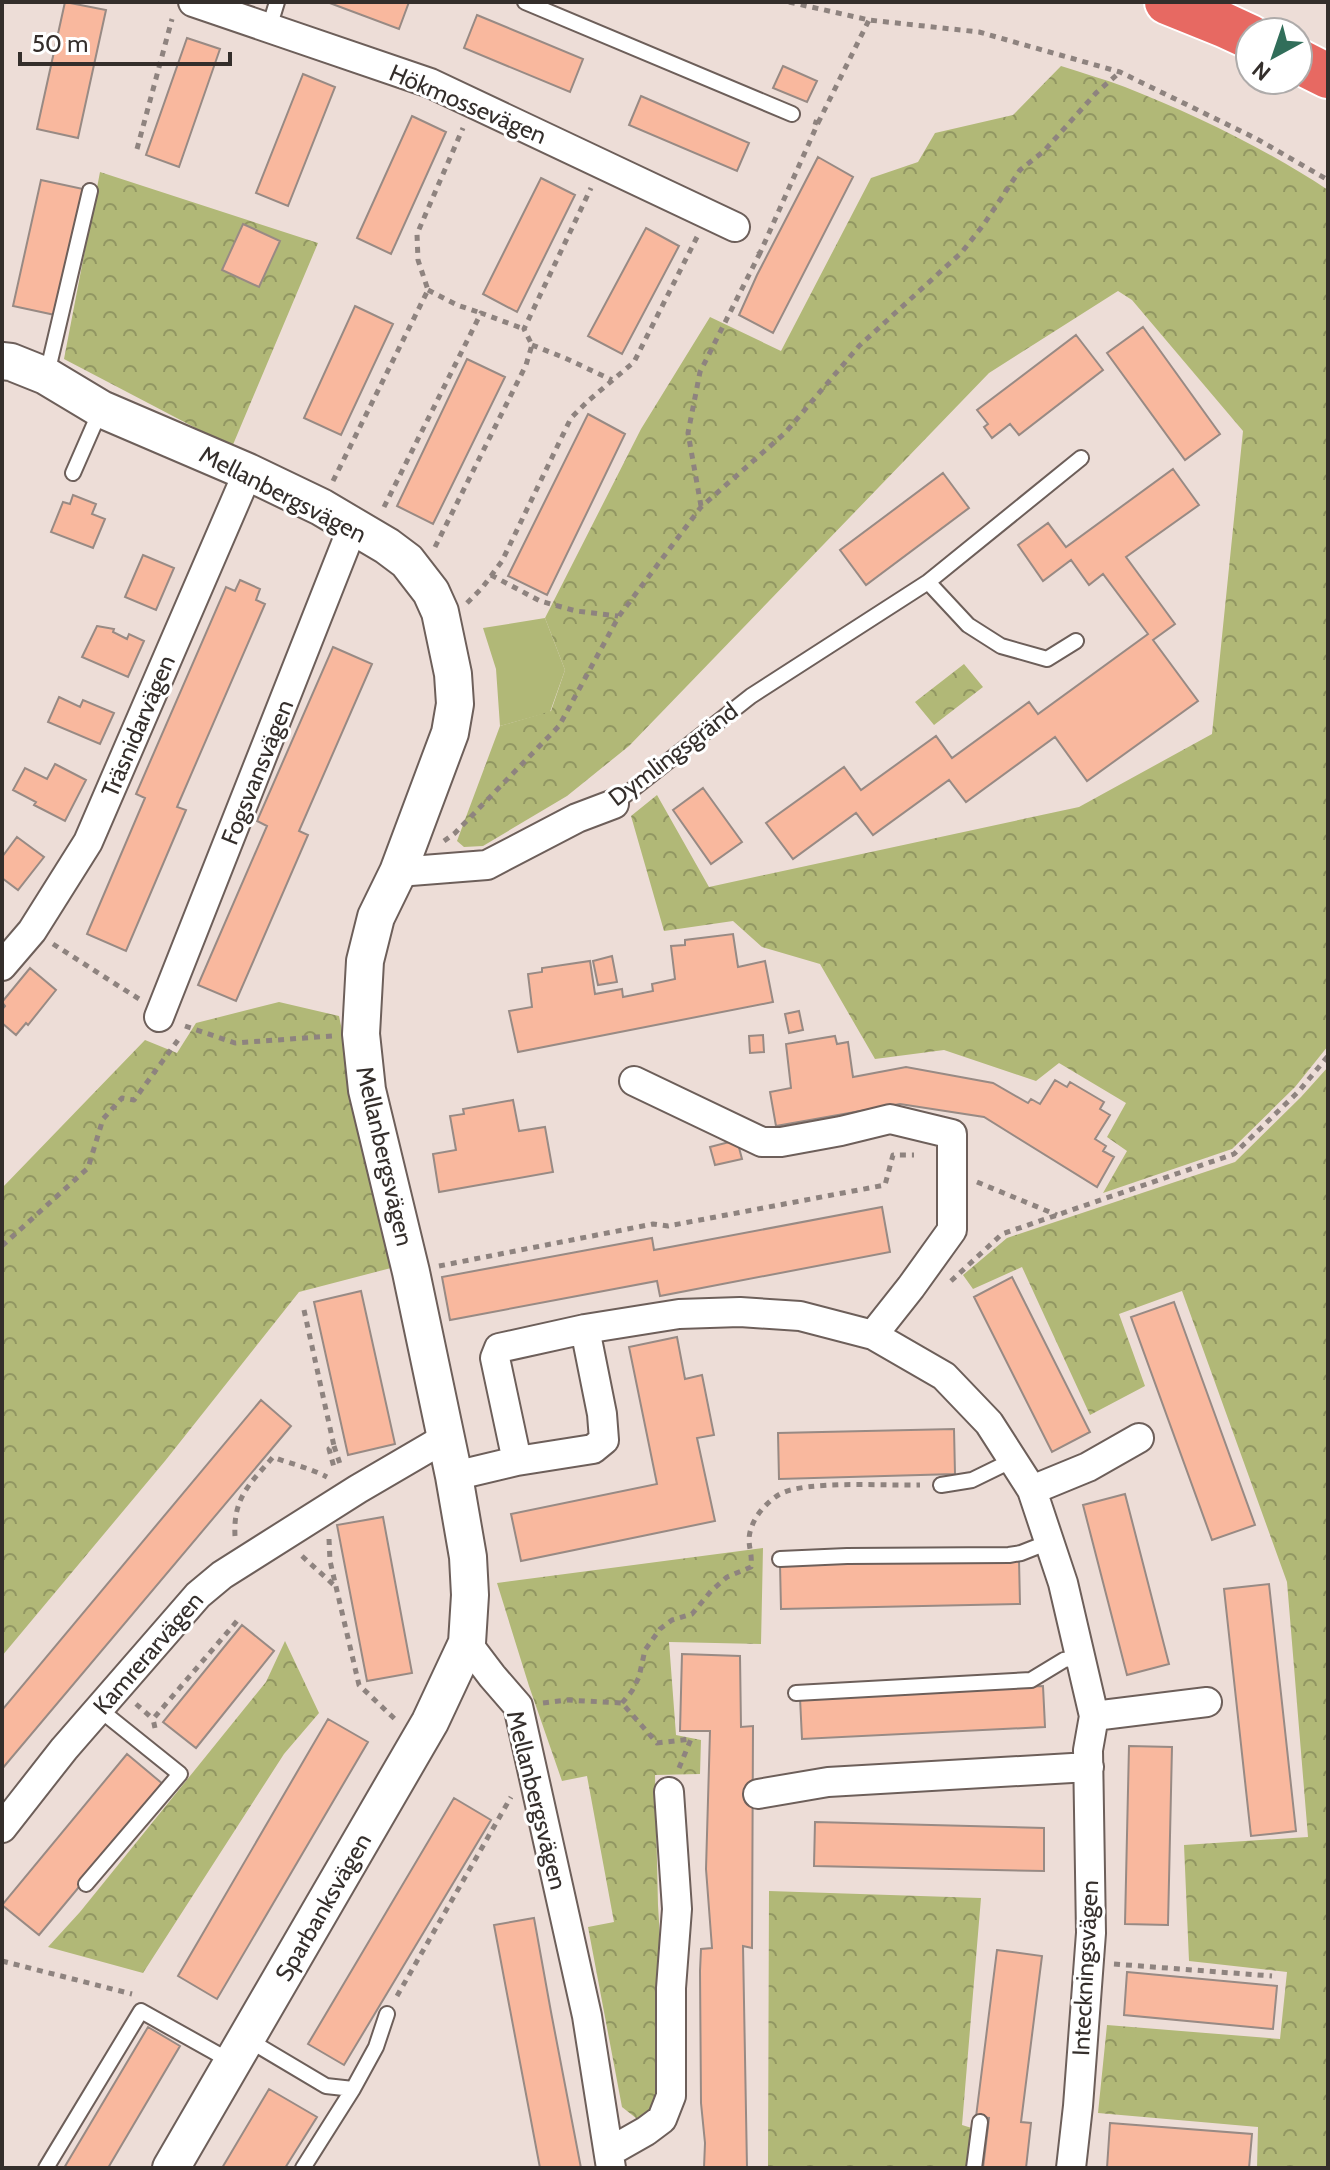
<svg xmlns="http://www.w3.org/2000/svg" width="1330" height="2170" font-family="Cabin,sans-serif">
  <defs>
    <pattern id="forest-crowns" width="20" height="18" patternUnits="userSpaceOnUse" patternTransform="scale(2)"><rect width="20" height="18" fill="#b1b877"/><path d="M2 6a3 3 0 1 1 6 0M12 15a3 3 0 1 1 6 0" fill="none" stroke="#919662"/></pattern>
  </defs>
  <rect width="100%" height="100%" fill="#edddd7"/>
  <path fill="#b1b877" d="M545 618 565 670 550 712 500 726 496 669 483 628Z"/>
  <path fill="url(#forest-crowns)" d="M1061 66C1082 73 1104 79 1125 87 1194 114 1266 149 1328 190V1046L1295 1087 1232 1149 1103 1193 1127 1151 1107 1137 1126 1103 1059 1063 1036 1081 944 1050 875 1059 820 964 762 947 733 921 664 931 631 816 657 795 709 887 1079 807 1212 734 1243 431 1132 300 1118 291 989 373 629 746 567 796 483 846 464 847 457 841 500 726 551 711 565 670 545 618 641 429 710 317 781 351 871 178 918 162 935 133 1013 115Z
    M100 172 318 243 232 447 64 359Z
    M964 664 983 687 934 725 915 702Z
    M279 1002 339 1016 391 1268 299 1292 165 1461 2 1656V1188L145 1040 177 1053 196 1023Z
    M1328 1067V2168H1257L1258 2127 1098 2113 1107 2025 1280 2039 1287 1972 1189 1961 1184 1845 1308 1837 1287 1582 1182 1291 1119 1314 1145 1386 1090 1415 1022 1267 973 1289 963 1275 1007 1238 1235 1162 1301 1097Z
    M763 1548 761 1644 669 1642 676 1735 701 1740 700 1774 655 1775 658 1905 669 2092 641 2122 622 2107 588 1927 614 1922 587 1776 562 1781 529 1686 497 1583Z
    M285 1641 319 1713 284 1754 143 1973 48 1947 80 1912 266 1682Z
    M769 1891 981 1898 962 2125 975 2129 969 2168H768Z"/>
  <path fill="#f9b89e" stroke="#988a84" stroke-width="2" d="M65 2 106 10 78 138 37 129Z
    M327 2H409L399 29Z
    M477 15 583 59 570 92 464 48Z
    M187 38 220 49 179 167 146 155Z
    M783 66 817 81 807 102 773 88Z
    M303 74 335 87 288 206 256 193Z
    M641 96 749 143 737 171 629 125Z
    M412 116 446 132 391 254 357 238Z
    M818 157 853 177 773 333 739 315 757 275Z
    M541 178 575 195 517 312 483 294Z
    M41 180 83 189 55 315 13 306Z
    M243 224 280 241 259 287 222 270Z
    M646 228 679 246 622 354 588 336Z
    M355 306 393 324 341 435 304 418Z
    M1143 327 1220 434 1185 460 1107 353Z
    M1076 335 1103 370 1019 435 1010 424 992 438 984 427 988 424 977 410Z
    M467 359 505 377 433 524 397 506Z
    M588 414 625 434 547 595 508 576Z
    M1173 469 1199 505 1126 557 1175 624 1153 640 1198 701 1087 781 1055 737 966 802 949 780 873 835 856 813 793 859 766 823 844 767 861 790 936 736 952 758 1029 702 1038 714 1148 634 1103 574 1089 585 1071 560 1043 581 1018 545 1048 523 1066 547Z
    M943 473 969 508 866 585 840 550Z
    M73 495 96 504 92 514 105 519 93 548 51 532 63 502 70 504Z
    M143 555 174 568 156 610 125 597Z
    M240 580 260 589 256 600 265 604 177 807 186 810 126 951 87 934 145 798 136 794 226 587 235 591Z
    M97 626 114 629 113 632 127 639 129 634 144 641 128 677 82 657Z
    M333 647 372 664 299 831 308 835 236 1001 198 985 267 826 257 821Z
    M59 697 80 707 83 700 114 713 100 744 48 722Z
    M55 764 86 780 65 821 34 805 36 802 13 790 25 768 47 779Z
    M703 788 742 842 711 864 673 810Z
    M17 837 44 857 18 890 2 878V857Z
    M733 934 738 967 765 961 773 1002 518 1052 509 1011 532 1007 528 974 542 972V968L590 961 595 994 622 989 623 997 653 991 652 984 675 979 671 946 685 945V940Z
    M612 956 617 982 598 985 593 961Z
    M30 968 56 990 28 1025 26 1023 16 1035 2 1023V1010L5 1006 2 1002Z
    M799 1011 803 1030 789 1033 785 1014Z
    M763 1035 764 1052 750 1053 749 1036Z
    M835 1036 837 1044 848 1042 853 1077 906 1067 993 1083 1028 1103 1031 1099 1040 1104 1055 1080 1067 1087 1070 1082 1104 1102 1100 1109 1110 1115 1095 1139 1106 1146 1103 1151 1114 1157 1097 1187 984 1117 900 1104 776 1126 770 1092 791 1088 786 1044Z
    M513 1100 519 1131 545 1127 553 1172 439 1192 433 1154 456 1150 450 1116 464 1114 463 1109Z
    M737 1140 742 1159 715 1165 710 1147Z
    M882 1207 890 1252 660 1296 657 1281 450 1320 442 1277 652 1238 654 1250Z
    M1012 1277 1090 1432 1052 1452 974 1297Z
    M361 1291 395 1444 348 1455 314 1302Z
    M1174 1302 1255 1525 1212 1540 1131 1317Z
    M677 1337 685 1379 702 1375 714 1435 697 1438 715 1521 521 1561 511 1514 657 1484 629 1347Z
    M261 1400 291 1426 2 1769V1710Z
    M954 1429 955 1474 779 1479 778 1433Z
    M1125 1494 1169 1664 1127 1675 1083 1505Z
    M383 1517 412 1673 367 1681 337 1525Z
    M1019 1560 1020 1604 781 1609 780 1565Z
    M1269 1584 1296 1831 1251 1836 1224 1589Z
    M242 1625 274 1651 196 1748 163 1722Z
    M682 1654 740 1656 741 1727 753 1726 752 1948 743 1946 747 2168H704L705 2143 701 2103 700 1971 701 1949 712 1948 706 1869 710 1731H680Z
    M1043 1686 1045 1727 802 1739 800 1698Z
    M328 1719 368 1742 217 1999 178 1976Z
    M1129 1746 1172 1747 1168 1925 1125 1924Z
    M127 1754 164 1785 39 1935 2 1905Z
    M454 1798 491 1820 344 2065 308 2044Z
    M815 1822 1044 1828V1871L814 1866Z
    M534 1918 551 2012 581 2168H540L494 1925Z
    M997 1950 1042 1956 1021 2122 1031 2123 1026 2168H983L989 2118 976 2117Z
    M1127 1972 1277 1986 1273 2029 1124 2015Z
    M148 2027 180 2046 108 2168H64Z
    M269 2089 317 2117 285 2168H222Z
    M1110 2123 1252 2134 1249 2168H1107Z"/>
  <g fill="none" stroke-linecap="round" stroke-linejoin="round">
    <g stroke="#6d5f5a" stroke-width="18">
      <path id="service" d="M525 2 792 114
        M269 28 277 2
        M47 374 90 191
        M73 473 101 409
        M928 582 968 625 1001 646 1047 659 1076 641
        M614 804 751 696 928 582 1081 458
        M941 1485 972 1480 1013 1460
        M780 1559 847 1556 1009 1555 1021 1553 1049 1542
        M796 1693 1031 1680 1064 1660 1081 1657
        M86 1884 180 1774 99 1709
        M247 2039 326 2086 353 2089
        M46 2168 141 2011 232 2062
        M303 2168 353 2089 376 2047 387 2014
        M974 2168 980 2122"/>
    </g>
    <g stroke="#6d5f5a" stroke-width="32">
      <path id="minor" d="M193 2 430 83 735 227
        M398 872 487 865 577 818 614 804
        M2 966 32 931 88 842 248 472
        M159 1017 353 526
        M634 1081 762 1142H781L841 1131 890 1119 952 1134V1230L911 1287 873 1335
        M585 1329 602 1414 604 1440 593 1449 517 1461 495 1358 499 1348 585 1329 679 1314 740 1312 800 1316 873 1335 944 1376 989 1423 1032 1490 1063 1583 1094 1716 1088 1750 1091 1933 1078 2106 1071 2168
        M454 1476 517 1461
        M1032 1490 1088 1467 1139 1438
        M467 1643 492 1676 518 1706 587 2016 611 2168
        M1094 1716 1207 1702
        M758 1794 828 1782 1089 1767
        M2 1828 64 1749 198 1595 222 1575 358 1489 447 1437
        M609 2152 646 2131 662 2119 671 2096V1988L677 1909 669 1792"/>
    </g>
    <g stroke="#6d5f5a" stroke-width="40">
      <path id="tertiary" d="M2 361 11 362 46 376 101 409 248 472 321 507 387 546 407 561 431 592 440 612 453 674 455 704 450 733 398 872 376 917 365 961 361 1034 367 1090 411 1272 454 1476 468 1557 470 1595 467 1643 430 1722 171 2168"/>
    </g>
    <g stroke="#fff" stroke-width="48">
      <path id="motorway" d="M1167 2 1224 25 1250 37
        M1298 61 1328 76"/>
    </g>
    <path stroke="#8e837f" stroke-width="5" stroke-dasharray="6 6" stroke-linecap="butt" d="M789 2 869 20 979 32 1120 72 1257 139 1328 180
      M818 123 869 20
      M137 149 172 19
      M758 251 760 253 818 123 808 120
      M428 290 457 305 481 313
      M532 345 565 358 612 380
      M333 481 428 290 418 260 417 234 463 128
      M701 506 688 433 700 372 760 253
      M384 507 481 313 524 329
      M435 547 526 365 532 345 524 329 591 188
      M491 575 540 601 576 611 618 616
      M467 603 482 588 502 561 571 418 588 401 634 362 697 237
      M444 841 455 833 559 726 619 616 701 507 785 433 859 346 962 252 984 224 1020 170 1044 151 1096 93 1120 72
      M53 944 139 999
      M185 1026 235 1043 332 1036
      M977 1182 1057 1215
      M2 1246 88 1168 103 1119 122 1098 134 1100 181 1036
      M439 1266 653 1224 668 1226 885 1185 893 1155H914
      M951 1281 1002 1234 1234 1154 1299 1091 1328 1056
      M304 1310 334 1446 329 1449 335 1471
      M334 1446 341 1467
      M235 1536C233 1497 250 1484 273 1457 291 1464 310 1468 327 1477
      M329 1539 330 1561 359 1685 397 1721
      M302 1556 336 1587
      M543 1703 567 1700 622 1703 657 1743 691 1739 679 1768
      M622 1703 632 1691 639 1677 645 1650 660 1629 672 1620 692 1614 711 1591 727 1577 751 1567C753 1550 745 1543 752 1526 756 1514 769 1500 780 1494 806 1480 888 1486 920 1485
      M136 1704 153 1719
      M155 1728 153 1719 237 1621
      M2 1961 132 1994
      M1114 1964 1272 1976
      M397 1996 511 1797"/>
    <use href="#service" stroke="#fff" stroke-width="14"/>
    <use href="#minor" stroke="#fff" stroke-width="28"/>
    <use href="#tertiary" stroke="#fff" stroke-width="36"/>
    <use href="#motorway" stroke="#e76962" stroke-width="44"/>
  </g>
  <g text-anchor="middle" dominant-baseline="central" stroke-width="6" stroke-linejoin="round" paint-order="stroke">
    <g font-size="24" fill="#342e2b" stroke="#fff">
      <text transform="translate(468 104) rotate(23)">Hökmossevägen</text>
      <text transform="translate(283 494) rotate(27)">Mellanbergsvägen</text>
      <text transform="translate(138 726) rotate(-67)">Träsnidarvägen</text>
      <text transform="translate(673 754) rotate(-37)">Dymlingsgränd</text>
      <text transform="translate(257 772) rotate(-68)">Fogsvansvägen</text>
      <text transform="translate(385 1156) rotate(77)">Mellanbergsvägen</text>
      <text transform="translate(148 1653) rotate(-49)">Kamrerarvägen</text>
      <text transform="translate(537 1800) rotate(76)">Mellanbergsvägen</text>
      <text transform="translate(323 1907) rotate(-60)">Sparbanksvägen</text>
      <text transform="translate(1085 1968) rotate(-87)">Inteckningsvägen</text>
    </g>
  </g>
  <rect width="1330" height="2170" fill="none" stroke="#342e2b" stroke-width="8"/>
  <g transform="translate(1274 56) rotate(220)"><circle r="38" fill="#ffffff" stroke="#aeabaa" stroke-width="2"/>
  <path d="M0-6L14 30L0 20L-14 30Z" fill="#316e5a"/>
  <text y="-12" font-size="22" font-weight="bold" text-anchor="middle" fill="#342e2b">N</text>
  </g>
  <path d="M20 52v12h210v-12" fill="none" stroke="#342e2b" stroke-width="4"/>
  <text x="32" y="52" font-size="24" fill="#342e2b" stroke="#ffffff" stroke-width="6" paint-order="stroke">50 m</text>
</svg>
